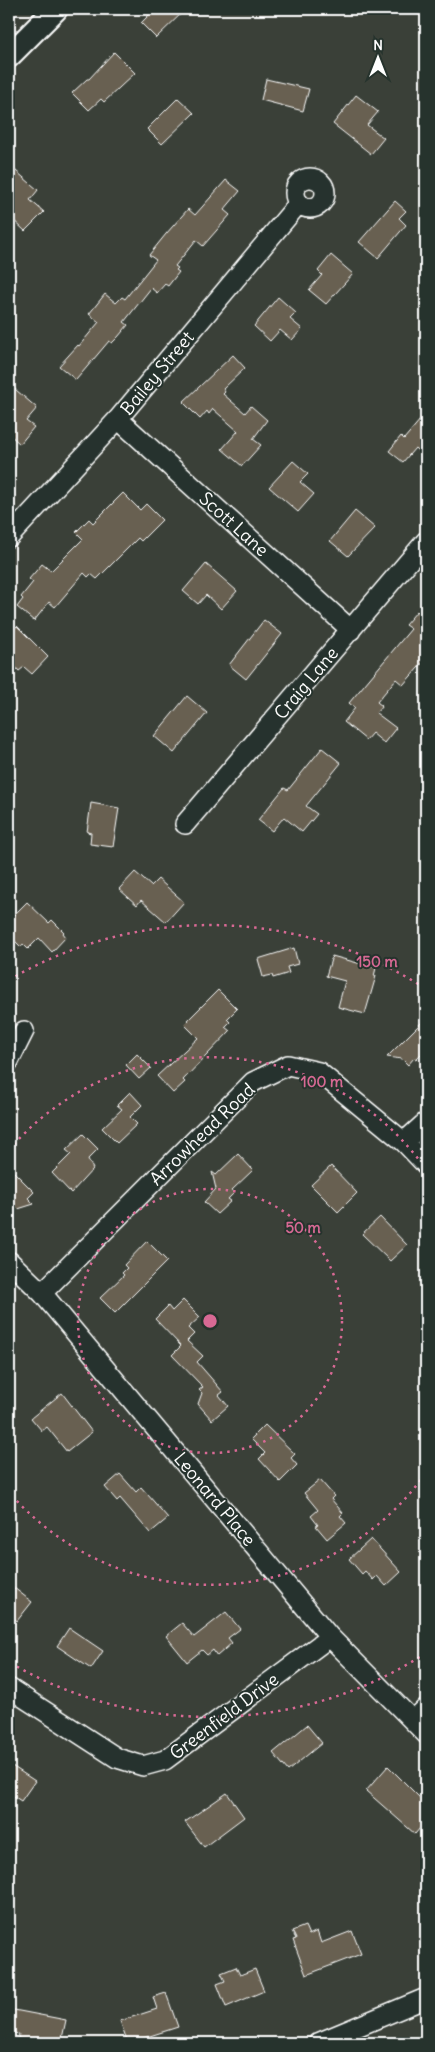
<svg xmlns="http://www.w3.org/2000/svg" width="435" height="2052" font-family="Delius,sans-serif">
  <rect width="100%" height="100%" fill="#3a4038"/>
  <filter id="ink" filterUnits="userSpaceOnUse"><feTurbulence type="fractalNoise" baseFrequency=".02" numOctaves="2"/><feDisplacementMap in="SourceGraphic" scale="10" xChannelSelector="R" yChannelSelector="G"/><feConvolveMatrix kernelMatrix="1 2 1 2 8 2 1 2 1" color-interpolation-filters="sRGB"/></filter>
  <g filter="url(#ink)">
    <path fill="#686051" stroke="#fff" d="M155 9H186L156 38 141 23Z
      M114 52 135 73 104 102 101 99 89 110 72 93 87 79H89Z
      M266 79 309 89 303 111 261 100Z
      M356 95 378 112 367 125 384 138 371 154 333 124Z
      M178 98 194 113 162 144 147 129Z
      M9 165 38 190 30 200 44 212 25 231 9 216Z
      M226 180 240 191 224 210 230 215 203 246 196 240 175 266 178 268 176 270 179 272 168 286 165 284 157 293 151 288 124 322 128 325 118 337 112 343 109 341 76 380 59 366 78 345 79 346 99 322 89 314 105 294 116 303 122 297 125 299 156 260 149 255 166 234 188 209 195 215Z
      M395 201 406 211 399 218 406 225 378 258 359 242Z
      M331 255 353 274 326 304 309 290 322 275 318 271Z
      M278 297 296 313 290 319 302 329 292 340 280 330 270 341 254 326Z
      M233 355 245 368 223 389 225 392 223 394 245 413 251 406 267 420 253 439 261 445 242 466 222 449 238 431 213 409 209 414 207 411 200 419 183 402Z
      M9 384 37 408 26 421 34 427 20 444 9 434Z
      M426 413V458L415 448 403 462 389 451 401 436 404 439Z
      M293 461 308 474 300 482 314 494 298 512 269 487Z
      M123 493 140 510 146 504 162 520 141 541 138 538 97 579 91 574 88 577 84 573 55 607 49 602 34 621 17 607 23 599 21 597 33 582 29 579 42 564 51 571 83 539 76 532 89 519 93 523Z
      M355 511 375 528 348 556 330 541Z
      M206 564 237 591 221 609 206 595 198 604 183 591Z
      M417 611 422 616 426 611V659L403 685 396 679 377 702 382 706 376 713 396 728 384 743 372 733 366 740 344 722 355 708 349 703 411 629 405 625Z
      M264 620 282 634 246 679 229 665Z
      M17 626 48 657 32 674 24 667 19 671 9 660V634Z
      M187 696 207 713 174 753 154 736Z
      M322 748 341 763 306 806 317 814 302 832 284 817 272 831 258 820 284 788 288 790Z
      M91 803 119 808 113 847 90 844 91 833 87 832Z
      M135 872 151 886 158 879 184 902 166 922 141 900 137 905 119 889Z
      M27 902 49 923 52 920 64 932 63 933 66 937 52 952 39 938 28 949 23 944 21 947 9 935V920Z
      M294 948 298 964 287 967 289 973 273 978 272 975 263 977 258 959Z
      M332 956 376 968 374 976H376L365 1014 338 1007 345 981 326 976Z
      M218 990 237 1009 227 1019 230 1022 225 1027 230 1031 183 1080 185 1082 173 1093 157 1076 198 1038 184 1024Z
      M426 1018V1049L416 1059 414 1058 408 1065 402 1059 387 1057Z
      M137 1054 151 1068 139 1079 126 1065Z
      M130 1092 142 1105 130 1117 137 1124 117 1143 102 1128 122 1109 117 1105Z
      M83 1134 98 1149 88 1159 93 1169 71 1193 52 1173 71 1154 66 1150Z
      M238 1154 253 1170 232 1190 234 1193 228 1199 231 1201 217 1214 204 1202 216 1189 212 1172 216 1175Z
      M331 1166 357 1193 338 1212 311 1185Z
      M9 1167 34 1192 28 1198 34 1204 18 1209 9 1200Z
      M380 1217 407 1245 390 1261 362 1234Z
      M147 1241 167 1261 115 1313 100 1298 124 1275 122 1273 127 1268 124 1265Z
      M183 1300 200 1317 188 1328 194 1334 187 1341 203 1356 197 1362 223 1392 219 1395 228 1406 212 1420 198 1404 202 1393 199 1390 203 1387 172 1355 181 1346 155 1319 168 1306 172 1311Z
      M62 1393 92 1432 67 1452 47 1427 42 1431 31 1418Z
      M265 1425 295 1454 291 1458 297 1465 280 1482 259 1459 265 1453 251 1439Z
      M120 1474 136 1492 141 1487 168 1518 150 1533 120 1498 117 1501 105 1487Z
      M320 1480 334 1496 331 1499 343 1513 340 1516 346 1523 327 1539 316 1526 318 1525 311 1516 318 1510 304 1493Z
      M371 1539 401 1572 386 1586 377 1576 373 1580 365 1571 362 1574 349 1559Z
      M9 1584 32 1602 17 1621 9 1614Z
      M226 1612 240 1629 228 1638 232 1643 217 1656 213 1650 207 1655 202 1650 187 1662 166 1636 182 1623 194 1637Z
      M69 1628 103 1651 91 1669 57 1646Z
      M307 1725 322 1743 288 1771 273 1753Z
      M9 1764 35 1781 21 1801 9 1793Z
      M388 1766 426 1804V1821L415 1834 366 1791Z
      M227 1793 244 1817 204 1847 185 1822Z
      M305 1926 309 1935 317 1931 321 1943 352 1931 361 1954 306 1975 293 1940 296 1939 292 1931Z
      M236 1967 240 1975 255 1969 264 1991 226 2007 217 1984 225 1981 221 1973Z
      M166 1993 178 2027 128 2043 120 2021 157 2009 153 1997Z
      M9 2009 66 2020 61 2043 45 2040V2043L18 2038 19 2034 9 2032Z"/>
    <g fill="none" stroke-linecap="round" stroke-linejoin="round">
      <g stroke="#fff" stroke-width="22">
        <path id="minor" d="M295 193a15 15 0 1 1 30 0a15 15 0 1 1-30 0Z
          M118 419 351 630
          M9 537 118 419 299 203
          M185 824 426 541
          M9 1061 24 1031
          M404 1142 426 1122
          M9 1261 42 1293 330 1637 426 1734
          M42 1293 253 1082 288 1065 319 1072 404 1142 426 1165
          M9 1688 117 1758 143 1766 165 1760 330 1637
          M413 1721 426 1708
          M318 2043 426 1998"/>
      </g>
      <g stroke="#fff" stroke-width="26">
        <path id="tertiary" d="M9 56 56 9"/>
      </g>
      <use href="#minor" stroke="#26332d" stroke-width="19"/>
      <use href="#tertiary" stroke="#26332d" stroke-width="22"/>
    </g>
  </g>
  <g fill="none" stroke="#d76994" stroke-width="2.5" stroke-dasharray="2.5 5">
    <circle cx="210" cy="1321" r="132"/>
    <path d="M425 1474A264 264 0 0 1 9 1492M9 1150A264 264 0 0 1 425 1168"/>
    <path d="M426 1653A396 396 0 0 1 9 1662M9 980A396 396 0 0 1 426 989"/>
  </g>
  <g text-anchor="middle" dominant-baseline="central" stroke-width="4" stroke-linejoin="round" paint-order="stroke">
    <g font-size="18" fill="#fff" stroke="#26332d">
      <text transform="translate(157 373) rotate(-50)">Bailey Street</text>
      <text transform="translate(234 524) rotate(42)">Scott Lane</text>
      <text transform="translate(306 683) rotate(-50)">Craig Lane</text>
      <text transform="translate(202 1134) rotate(-44)">Arrowhead Road</text>
      <text transform="translate(215 1499) rotate(50)">Leonard Place</text>
      <text transform="translate(224 1716) rotate(-37)">Greenfield Drive</text>
    </g>
  </g>
  <circle cx="210" cy="1321" r="8" fill="#d76994" stroke="#26332d" stroke-width="2.5"/>
  <g font-size="15" text-anchor="middle" font-weight="bold" fill="#d76994" stroke="#26332d" stroke-width="4" stroke-linejoin="round" paint-order="stroke">
    <text x="377" y="967">150 m</text>
    <text x="322" y="1087">100 m</text>
    <text x="303" y="1233">50 m</text>
  </g>
  <rect width="435" height="2052" fill="none" stroke="#26332d" stroke-width="30"/>
  <rect x="15" y="15" width="405" height="2022" fill="none" stroke="#fff" stroke-width="2" filter="url(#ink)"/>
  <g transform="translate(378 58)" stroke="#26332d" stroke-width="4" paint-order="stroke">
  <path d="M0-4L9 19L0 12L-9 19Z" fill="#ffffff"/>
  <text y="-8" font-size="14" font-weight="bold" text-anchor="middle" fill="#ffffff">N</text>
  </g>
</svg>
